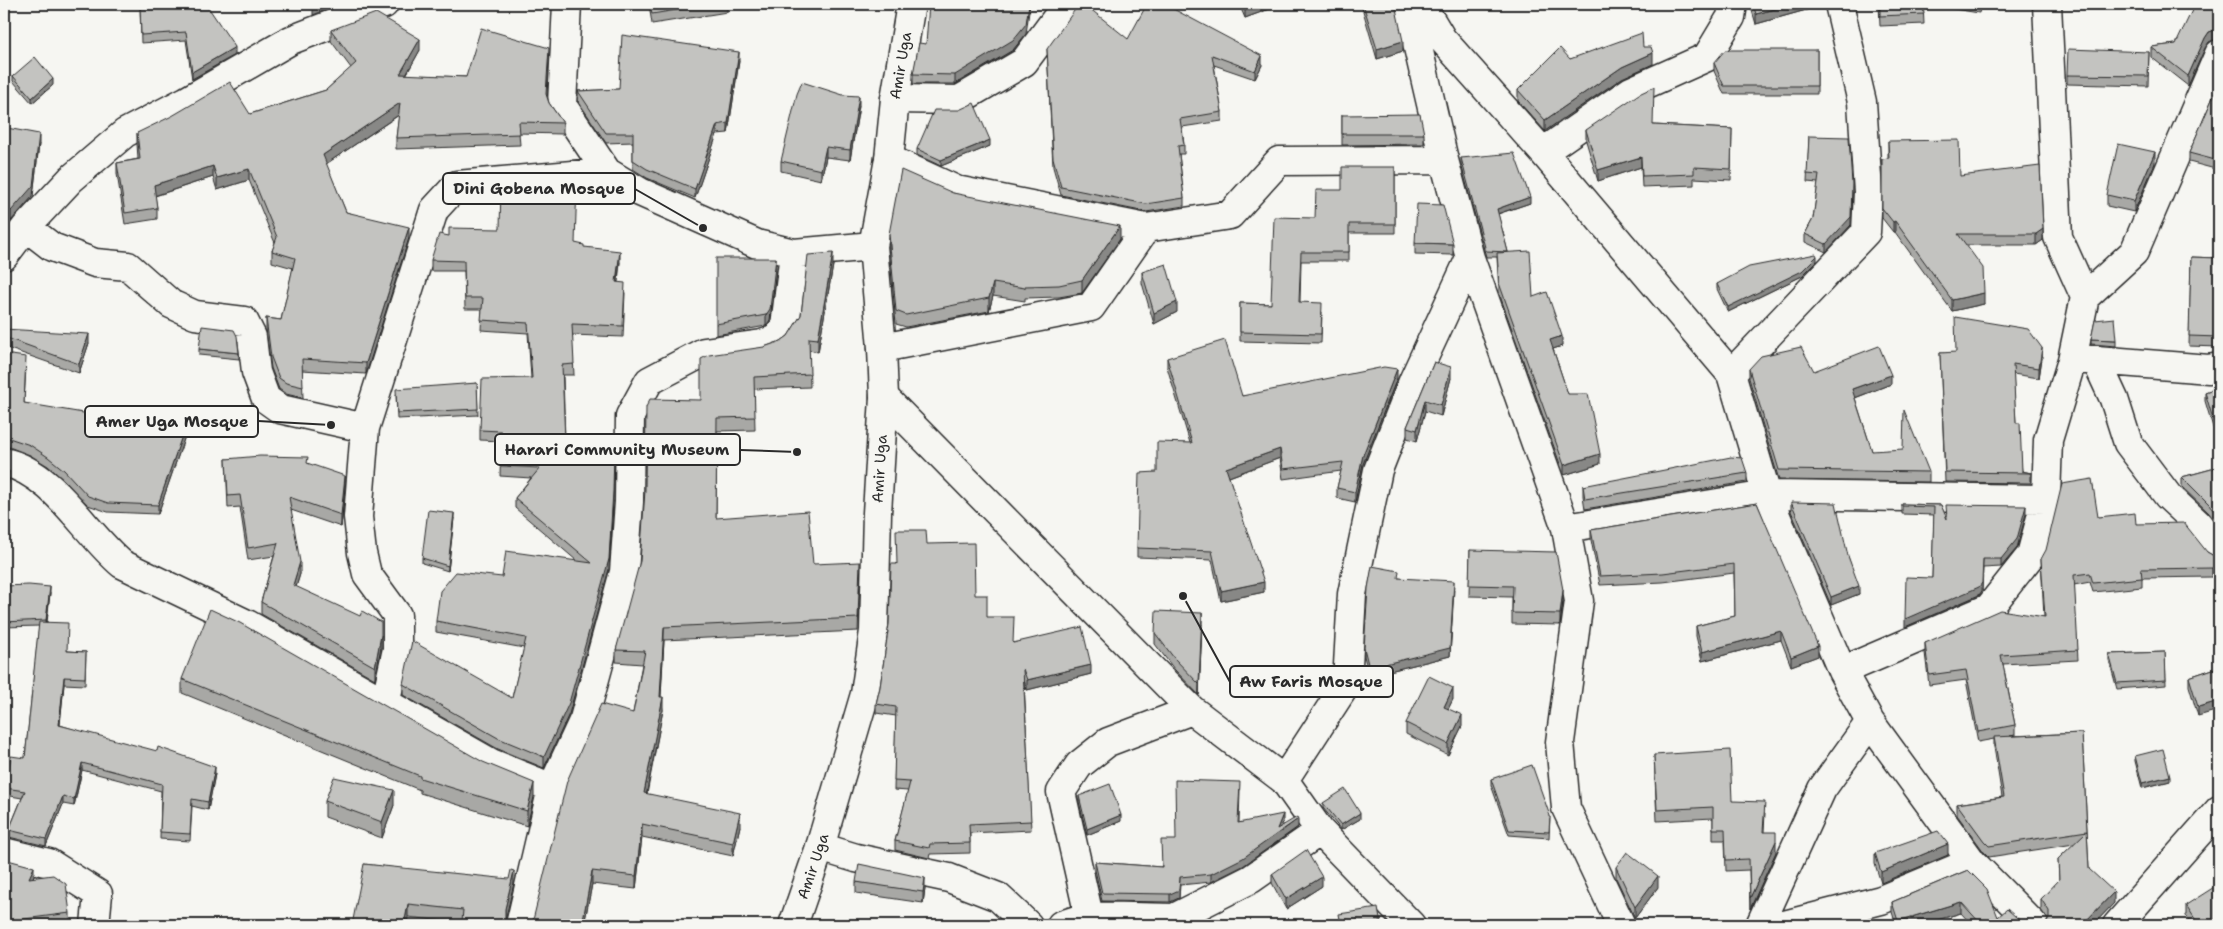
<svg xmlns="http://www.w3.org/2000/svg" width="2223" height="929" font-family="'Shantell Sans',sans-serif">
  <rect width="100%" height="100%" fill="#f6f6f2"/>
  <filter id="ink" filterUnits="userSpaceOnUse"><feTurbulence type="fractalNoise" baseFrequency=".02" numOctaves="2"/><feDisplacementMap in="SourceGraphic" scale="10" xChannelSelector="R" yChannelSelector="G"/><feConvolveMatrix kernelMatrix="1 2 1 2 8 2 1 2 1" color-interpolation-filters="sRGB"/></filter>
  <g filter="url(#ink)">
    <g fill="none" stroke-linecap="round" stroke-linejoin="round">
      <g stroke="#2b2b2b" stroke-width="31">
        <path id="street" d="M567 4 562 105 607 172
          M1408 4 1444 160 1470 258 1566 528 1579 601 1560 742 1566 808 1621 925
          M1421 4 1442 39 1543 152 1731 374 1767 495 1842 671 1870 722 1972 862 2034 925
          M895 99 959 100 1024 62 1067 4
          M1543 152 1631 91 1707 57 1731 17 1733 4
          M889 159 956 190 1146 228 1230 215 1279 161 1444 160
          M26 227 52 247 95 263 128 266 171 304 195 315 244 321 252 337 256 372 266 399 280 409 365 428
          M4 256 26 227 71 179 125 133 186 101 291 40 384 4
          M2085 297 2134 252 2219 54
          M882 348 1091 307 1146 228
          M2072 360H2096L2114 399 2128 443 2168 496 2197 523 2219 551
          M2096 360 2209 369 2219 367
          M1731 374 1866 232 1868 192 1862 102 1839 4
          M884 397 1192 710 1284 780 1347 683 1352 594 1378 470 1413 381 1470 258
          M4 462C54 473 84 532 122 564L247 624 491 763 552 788 584 719 624 572 629 502 630 416 649 381 704 352 762 344 776 339 785 326 794 253 873 246
          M1566 528 1767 495 2046 499 2048 440 2072 360 2085 297 2058 237 2047 4
          M1842 671 1989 608 2031 555 2046 499
          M385 704 397 649V615L367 574 362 553 358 517 365 428 434 210 457 185 607 172 640 192 757 244 794 253
          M1284 780 1320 831 1411 925
          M820 847 856 858 949 878 998 897 1028 925
          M4 852 49 863 98 894 95 925
          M1089 916 1061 792 1079 765 1108 742 1192 710
          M520 925 552 788
          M1061 925 1089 916 1174 918 1251 879 1320 831
          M1760 925 1822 789 1870 722
          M1784 925 1881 900 1972 862
          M2117 925 2219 810"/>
      </g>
      <g stroke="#2b2b2b" stroke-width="31">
        <g id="secondary">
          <path id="s1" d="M793 925 820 847 865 694 874 631 877 513 884 397 882 348 873 246 889 159 895 99 911 4"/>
        </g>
      </g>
      <use href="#street" stroke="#f6f6f2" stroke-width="28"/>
      <use href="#secondary" stroke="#f6f6f2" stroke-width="28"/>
    </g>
    <path fill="#a8a8a5" stroke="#2b2b2b" d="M140 4H206L235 55 192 79 186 40 141 43Z
      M649 4H727V12L652 24Z
      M1239 4H1283L1245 18Z
      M1361 4H1395L1403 51 1377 59Z
      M1750 4H1824V5L1756 24Z
      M1879 4H1981L1979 13 1923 4 1924 24 1880 26Z
      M2219 4V39L2218 38 2209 42 2205 48 2188 86 2151 57V47L2176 44Z
      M331 30 420 50 406 75 466 77 549 59 547 95 549 103 563 123V134L519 133 520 145 396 149V138L399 115 326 164 346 212 409 238 366 374 302 370 303 398 286 394 279 389 271 368 266 329V318L281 320 293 268 272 262V251L275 243 249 180 217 190 213 177 155 196 157 208V219L125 224 117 174V163L138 159 137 144V133L250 114 326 90 351 68 331 41Z
      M1026 34 1013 50 955 84H913V74L926 44Z
      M1128 39 1262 65 1255 79 1214 65 1222 112V121L1182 127 1184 145V154H1179L1184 198V206L1146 212 1061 195 1053 167 1047 49Z
      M1643 47 1653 64 1622 78 1545 131 1518 101V90L1570 59Z
      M1817 50V94H1724L1714 71V63Z
      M2149 52 2148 86 2067 84V75Z
      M739 61 728 133 717 134 695 198 647 178 633 169V142L606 143 578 101V91L619 89Z
      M13 76 53 85 32 103 13 81Z
      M2219 83V170L2189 162V153Z
      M859 106 850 160 826 157 821 180 781 171V161Z
      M1342 115 1424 134V144L1342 145Z
      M1654 125 1732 129 1731 180 1694 178V185L1642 187 1641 167 1598 181 1586 141V130Z
      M1809 136 1852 192 1851 225 1826 252 1805 242V234L1813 219 1818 183 1807 182Z
      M1888 141 1960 176 2043 240 2036 245H1966L1984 304 1952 311 1895 232H1893L1882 218V159L1888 158Z
      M39 144 33 196 11 221 4 220V155Z
      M990 146 941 166 917 155V149Z
      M1461 158 1530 203 1498 214 1508 252 1533 297 1562 346 1553 349 1568 394 1600 464 1564 475 1499 293 1497 257H1486L1461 164Z
      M2155 163 2134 212 2107 206V195Z
      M1395 167V233H1349V261H1301L1300 302 1322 312 1321 343 1240 341V303L1271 304 1315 218Z
      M953 193 1120 239 1082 293 1059 297 1025 298V301L993 296 989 311 906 327 896 324 889 247V234Z
      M449 236 576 244 620 262 618 282 625 293 623 337 572 335 574 375H563L565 441 613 501 609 569 569 714 544 768 498 749 403 695V684L512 698 524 648 436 632V621L502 577 577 561 515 508V498L531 478 500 476 501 441 480 440V430L531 378 528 333 481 330 482 309H465L464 271H431V260Z
      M1415 243 1453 244V255L1415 254Z
      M2191 257 2219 258V347L2189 346Z
      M1817 261 1802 276 1728 312 1717 289V284Z
      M833 265 818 352 809 350 810 387 754 389 755 430 717 431 716 518 813 564 860 575 858 631 664 640 661 697 663 710 647 794 740 826 733 856 642 837 636 889 592 884 584 925H533V920L633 713 642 664 616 662V650L701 400 764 347 781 341 788 336Z
      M776 269 770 320 766 326 716 335V324Z
      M1142 272 1177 312 1154 324 1142 283Z
      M4 329 89 343 79 373 4 347Z
      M2091 339 2116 340V346L2091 344Z
      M199 349 239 353V359L199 355Z
      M1940 353 2042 358 2039 378 2013 374 2016 423 2022 471 2031 473V483L1945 482Z
      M4 354 26 367 24 403 184 439 158 514 108 512 88 505 64 480 48 466 30 455 9 447H4Z
      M1167 358 1242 396 1397 378 1363 464 1355 502 1337 498V488L1341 471 1283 479 1280 458 1229 477 1264 592 1221 601 1212 560 1137 557V548L1157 472 1190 443 1167 367Z
      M1434 362 1451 378 1441 416 1425 411 1417 441 1407 438V427Z
      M1749 369 1814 371 1891 384 1855 398 1872 451 1929 472V482L1779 480 1749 378Z
      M477 383 478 415 397 419 396 394Z
      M2219 387 2215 434 2205 401V392Z
      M226 459 307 463 345 488 341 527 291 510 300 574 296 587 381 647 375 679 261 614V602L274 556 248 560 240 507 228 508Z
      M2219 467V526L2209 513 2182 487V477Z
      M4 468 9 480 7 499H4Z
      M1747 473V482L1585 509 1583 496V486Z
      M1791 502 1848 556 1859 594 1831 605 1791 511Z
      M1757 503 1818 656 1791 666 1781 640 1702 661 1696 636V626L1735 616 1734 573 1663 582 1600 585 1591 540V530Z
      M1902 504 1941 505 1946 518 2026 514 2017 548 2001 567 1983 568 1982 591 1979 595 1905 627 1932 578 1934 515 1902 514Z
      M2098 517 2136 524 2207 552 2214 556 2219 557V575L2212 577 2142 578V587L2093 592 2090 582 2074 585 2078 660 2003 664 2015 725V735L2010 736 2082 733 2089 869 2114 903 2093 925H2045L2048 920 2041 910V899L2059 881 2058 859 2074 844 1989 857 1984 852 1957 815V804L2002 797 1994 747V739L1978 742 1966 680 1929 685 1925 653V643L2044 617 2041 559Z
      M454 518 448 571 422 563V558Z
      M927 544 975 595 987 617 1014 643 1091 674 1027 690 1024 680 1031 830 970 833V853L930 854 929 858 895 850V841L908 791 894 790 896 716 876 713V704L880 687 889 624 896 564Z
      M1470 550 1563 601 1560 625 1512 624V597L1469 596Z
      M1399 578 1454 589 1450 656 1369 676 1364 656V648Z
      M4 586 50 593 47 623 68 651 86 652 85 685 64 684 60 725 215 774 208 810 192 806 190 841 160 839 161 791 82 770 74 806 63 804 46 846 9 837V830L22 798 5 795V788L25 758 39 626 4 627Z
      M1202 624 1199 695 1174 669 1155 644V633Z
      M2165 652 2166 685 2117 689 2109 660V654Z
      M2219 667 2198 716 2189 686V677Z
      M182 679 534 797 527 826 420 793V790L182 693Z
      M1453 699 1448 709 1462 726 1448 755 1406 734V723Z
      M1654 755 1732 801 1765 813 1764 832 1776 852 1750 909 1749 870 1726 871 1725 840H1713V818L1657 821Z
      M2135 756 2170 781 2142 788 2135 761Z
      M1491 779 1550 816 1549 838 1509 835 1491 785Z
      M1240 790 1239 823 1283 822 1281 826 1298 827 1243 866 1211 882 1180 885 1179 898 1170 902 1102 901 1095 870V862L1161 867 1176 840Z
      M1079 796 1121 821 1087 835 1079 802Z
      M325 801 394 805 382 838 325 817Z
      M1323 803 1360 819 1341 830 1323 808Z
      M1875 853 1948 855 1881 883 1875 864Z
      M364 864 514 883 505 921V925H462V923L408 917Z
      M1616 867 1658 887 1635 918 1616 878Z
      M1968 870 1998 917 2025 925H1972L1961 913 1920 925H1896L1892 912V902Z
      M1272 874 1322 886 1286 909 1272 883Z
      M34 875 33 878 70 913V921L38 925H4Z
      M856 882 925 889 923 903 856 893Z
      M2186 905 2219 925H2192L2186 916Z"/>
    <path fill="#888886" stroke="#2b2b2b" d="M318 4H341L313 15V6Z
      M1029 4H1030L1026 34 1013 50 955 84V75Z
      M1044 4H1048L1044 9Z
      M1256 4H1283L1245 18V8Z
      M1794 4H1824V5L1756 24V14Z
      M2218 29V38L2209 42 2205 48 2188 86V76L2205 38 2209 32Z
      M420 39V50L400 86V74Z
      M1403 41V51L1377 59V49Z
      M235 47V55L192 79V72Z
      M739 52V61L728 133V123Z
      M1653 53V64L1622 78 1545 131V120L1622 67Z
      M1262 56V65L1255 79V71Z
      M53 79V85L32 103V98Z
      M859 96V106L850 160V150Z
      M400 103V114L323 166V155Z
      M717 125V134L695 198V189Z
      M39 134V144L33 196 11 221V211Z
      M990 140V146L941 166V160Z
      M826 147V157L821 180V170Z
      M2155 152V163L2134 212V201Z
      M1641 157V167L1598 181V170Z
      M213 166V177L154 196V185Z
      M249 169V180L217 190V178Z
      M1852 184 1851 225 1826 252V244Z
      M1530 197V203L1497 214V209Z
      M1895 221V232H1893V222Z
      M1120 226V239L1082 293V280Z
      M409 227V238L366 374V363Z
      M2043 229V240L2036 245V234Z
      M620 251V262L616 293V282Z
      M833 253V265L818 352V339Z
      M1817 256V261L1802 276 1728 312V307Z
      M776 258V269L770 320 766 326V315Z
      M993 283V296L989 311V298Z
      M1984 293V304L1952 311V300Z
      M1177 302V312L1154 324V313Z
      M89 334V343L79 373V364Z
      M1562 336V346L1550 350V340Z
      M2042 348V358L2039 378V368Z
      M1451 367V378L1441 416V405Z
      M1397 369V378L1363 464 1355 502V492L1363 455Z
      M1891 375V384L1852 399V389Z
      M1425 400V411L1417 441V430Z
      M2219 424V433L2215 434V426Z
      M184 430V439L158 514V505Z
      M1280 449V458L1226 478V468Z
      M614 452 613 501 609 569 569 714 544 768V757L609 559Z
      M1600 454V464L1564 475V465Z
      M9 471V480L7 499V490Z
      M345 476V488L341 527V515Z
      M2026 506V514L2017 548 2001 567V559Z
      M454 513V518L448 571V566Z
      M1983 559 1982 591 1979 595 1905 627V619Z
      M300 562V574L293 597V585Z
      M2219 566V575L2212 577V568Z
      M1454 581 1450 656 1369 676V668Z
      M1264 582V592L1221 601V591Z
      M1859 586V594L1831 605V597Z
      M50 587V593L46 626V620Z
      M1563 590V601L1560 625V614Z
      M1202 613V624L1199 695V684Z
      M664 627V640L660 709V697Z
      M1781 631V640L1702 661V652Z
      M381 635V647L375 679V667Z
      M1818 646V656L1791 666V657Z
      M1091 665V674L1027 690V680Z
      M64 677V684L59 732V725Z
      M1453 688V699L1444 718V707Z
      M663 697V710L644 806V793Z
      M2219 701V710L2198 716V707Z
      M1462 715V726L1448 755V744Z
      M82 763V770L74 806V799Z
      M215 767V774L208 810V802Z
      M2170 776V781L2142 788V783Z
      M534 783V797L527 826V811Z
      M394 790V805L382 838V822Z
      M63 796V804L46 846V839Z
      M740 813V826L733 856V843Z
      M1360 813V819L1341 830V825Z
      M1283 814V822L1279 833 1298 819V827L1243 866 1211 882V874L1277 829Z
      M1121 815V821L1087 835V829Z
      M642 824V837L636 889V876Z
      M1776 841V852L1750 909V898Z
      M1948 844V855L1881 883V872Z
      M34 867V875L29 887V878Z
      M514 871V883L505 921V909Z
      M592 871V884L584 925H582Z
      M1658 876V887L1635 918V907Z
      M1180 877 1179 898 1170 902V894Z
      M1322 877V886L1286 909V899Z
      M925 878V889L923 903V892Z
      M2114 892V903L2093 925H2082Z
      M1961 902V913L1920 925H1898V921Z
      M408 904V917L407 925H404Z"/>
    <path fill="#c3c3c0" stroke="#2b2b2b" d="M140 4H206L235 47 192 72 186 32 141 35Z
      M650 4H713L652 14Z
      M929 4H1029L1026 24 1013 40 955 75 913 74 919 43 926 44Z
      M1079 4H1084L1128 39 1147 4H1164L1262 56 1255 71 1212 55 1222 112 1180 119 1184 145 1178 146 1184 198 1146 204 1061 187 1053 158 1047 49Z
      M1243 4H1256L1245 8Z
      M1363 4H1395L1403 41 1377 49Z
      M1753 4H1794L1756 14Z
      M1880 4H1923L1924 14 1880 16Z
      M2195 4H2219V29H2218L2209 32 2205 38 2188 76 2151 47 2176 44Z
      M376 13 420 39 400 74 466 77 481 28 549 48 546 94 549 103 563 123 519 122 520 134 396 138 400 103 323 155 346 212 409 227 366 363 302 359 303 387 286 383 279 378 271 357 266 318 281 320 295 258 272 251 277 237 249 169 217 178 213 166 154 185 157 208 125 213 117 163 140 159 137 133 172 116 230 82 250 114 326 90 356 63 331 30Z
      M1642 33 1643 47H1651L1653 53 1622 67 1545 120 1518 90 1560 48 1570 59Z
      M622 35 739 52 728 123 717 125 695 189 647 169 633 160V133H606L578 91 619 89Z
      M2068 49 2149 52 2148 76 2067 75Z
      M1725 50H1817V86H1724L1714 63Z
      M35 57 53 79 32 98 13 76Z
      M802 82 843 95 859 96 850 150 826 147 821 170 781 161 797 94Z
      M2219 83V161L2189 153Z
      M1654 87 1653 125 1732 129 1731 169 1694 167V174L1642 176 1641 157 1598 170 1586 130 1639 94Z
      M974 103 990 140 941 160 917 149 934 110H959Z
      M1420 114 1424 134H1342V115Z
      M7 128 39 134 33 186 11 211 4 210V155Z
      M1809 136 1849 137 1852 184 1851 217 1826 244 1805 234 1813 219 1819 175 1807 174Z
      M1959 140 1960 176 2040 166 2043 229 2036 234H1958L1983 268 1984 293 1952 300 1895 221 1893 222 1882 208V159L1889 158 1888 141Z
      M2118 144 2155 152 2134 201 2107 195Z
      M1514 153 1530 197 1497 209 1508 252 1486 251 1461 158Z
      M1342 167H1395V224H1349V252H1301L1299 302 1322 303 1321 334 1240 332V303L1271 304 1274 217 1315 218 1316 190H1342Z
      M901 170 953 193 1120 226 1082 280 1059 285 1025 286V288L993 283 989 298 906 315 896 311 889 234Z
      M547 182 577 183 575 243 584 245V247L620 251 616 282 625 283 623 326 572 324 574 364 562 365 565 441 614 452 613 491 609 559 569 703 544 757 498 738 403 684 412 641 512 698 526 638 436 621 440 591 456 572 502 577 506 551 592 563 515 498 540 468 500 466 501 431 480 430 482 379 532 378 528 323 481 320 483 298H465L464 261 431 260 439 234 449 236V228L500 229 501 186Z
      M1417 204 1443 205 1453 244 1415 243Z
      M1530 251 1533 297 1547 292 1562 336 1550 340 1568 394H1588L1600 454 1564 465 1499 283 1497 253Z
      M833 253 818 339 809 338 810 374 754 377 755 417 717 418 716 518 808 511 813 564 860 562 858 618 664 627 660 697H663L644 793 740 813 733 843 642 824 636 876 592 871 582 925H562L533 920 567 781 601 704 633 713 645 651 616 650 640 561 645 490 646 407 650 399 701 400V359L709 355 764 347 781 341 788 336 801 315 808 255Z
      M1816 254 1817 256 1802 271 1728 307 1717 284 1749 267Z
      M2191 257 2219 258V337L2189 336Z
      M716 258H776L770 309 766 315 716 324Z
      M1166 264 1177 302 1154 313 1142 272Z
      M1955 317 2028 329 2042 348 2039 368 2013 364 2016 423H2020L2022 471 2031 473 1945 472 1940 353 1956 352Z
      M2114 318 2116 340 2091 339 2095 320Z
      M202 326 234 330 237 336 239 353 199 349Z
      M4 329 89 334 79 364 4 337Z
      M1225 340 1242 396 1384 367 1397 369 1363 455 1355 492 1337 488 1343 462 1283 469 1280 449 1226 468 1264 582 1221 591 1212 551 1137 548 1139 473 1157 472V442L1192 443 1167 358Z
      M1879 346 1891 375 1852 389 1872 451 1903 449 1904 410 1929 472 1779 470 1749 369 1761 356 1801 347 1814 371Z
      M4 354 26 357 24 403 184 430 158 505 108 503 88 496 64 470 48 457 30 445 9 438H4Z
      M1434 362 1451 367 1441 405 1425 400 1417 430 1407 427Z
      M477 383 478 409 397 413 396 389Z
      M2219 387V424L2215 426 2205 392Z
      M260 456 308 457 307 463 345 476 341 515 289 497 300 562 293 585 360 616 362 611 381 622V635L375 667 261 602 278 543 248 548 240 495 228 496 226 459Z
      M1731 457 1742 458 1747 473 1585 499 1583 486Z
      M2219 467V517L2209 504 2182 477Z
      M4 468 9 471 7 490H4Z
      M2092 479 2098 517 2135 513 2136 524 2184 523 2207 552 2214 556 2219 557V566L2212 568 2141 569 2142 578 2093 583 2090 573 2074 575 2078 650 2001 655 2015 725 1978 732 1966 670 1929 675 1925 643 2000 610 2045 617 2041 559 2046 550 2062 484Z
      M1791 502 1836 503 1848 556 1859 586 1831 597Z
      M1757 503 1818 646 1791 657 1781 631 1702 652 1696 626 1735 616 1734 564 1663 573 1600 576 1591 530Z
      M1902 504 1941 505 1947 519 1946 505 2026 506 2017 539 2001 559H1983L1982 583 1979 587 1905 619 1906 577 1932 578 1934 507 1902 506Z
      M428 510 454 513 448 566 422 558Z
      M896 530H926L927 544 974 543 975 595H987V617H1014L1013 643 1082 627 1091 665 1027 680 1023 669 1031 821 969 824 970 843 930 844 929 848 895 841 910 782 894 781 896 707 876 704 880 687 889 624 891 564H897Z
      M1470 550 1556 552 1563 590 1560 614 1512 613 1513 586 1469 585Z
      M1372 566 1399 571 1398 578 1454 581 1450 648 1369 668 1364 648 1368 588Z
      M29 585 50 587 46 620 4 622V586Z
      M210 609 240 623 483 762 534 783 527 811 420 778V776L182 679Z
      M1156 611 1202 613 1199 684 1174 658 1155 633Z
      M39 622 68 623 67 651 86 652 85 678 64 677 59 725 157 751 158 747 215 767 208 802 192 799 190 834 160 832 162 784 82 763 74 799 63 796 46 839 9 830 25 791 5 788 11 756 25 758Z
      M2165 652 2166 680 2117 683 2109 654Z
      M2219 667V701L2198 707 2189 677Z
      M1429 676 1453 688 1444 707 1462 715 1448 744 1406 723Z
      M2082 733 2089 869 2114 892 2082 925H2045L2049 919V911L2041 899 2059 880 2058 859 2087 831 1989 846 1984 841 1957 804 2004 797 1994 737Z
      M2163 749 2170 776 2142 783 2135 756Z
      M1730 750 1732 801 1765 802 1763 832H1776V841L1750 898 1749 859 1726 860 1725 829H1713V807L1657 810 1654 755Z
      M1532 765 1550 816 1549 832 1509 830 1491 779Z
      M334 777 394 790 382 822 325 801Z
      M1175 780 1240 782 1238 823 1283 814 1277 829 1297 817 1298 819 1243 858 1211 874 1180 877 1179 890 1170 894 1102 893 1095 862 1162 867 1161 840H1176Z
      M1110 784 1121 815 1087 829 1079 796Z
      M1345 789 1360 813 1341 825 1323 803Z
      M1938 831 1948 844 1881 872 1875 853Z
      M1306 850 1322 877 1286 899 1272 874Z
      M1627 852 1658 876 1635 907 1616 867Z
      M4 859 34 867 29 878 53 875 66 884 70 913 9 921 6 925H4Z
      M364 864 509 879 511 870 514 871 505 909V925L462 921 463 910 408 904 404 925H352Z
      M859 864 925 878 923 892 856 882Z
      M1968 870 1987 889 1998 917 2007 909 2025 925H1982L1961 902 1898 921 1892 902Z
      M2219 884V925H2199L2186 905Z
      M1378 908 1381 925H1341L1339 914Z"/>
  </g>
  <g text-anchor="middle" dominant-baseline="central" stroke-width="5" stroke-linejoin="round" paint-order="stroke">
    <g font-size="15" fill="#2b2b2b" stroke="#f6f6f2">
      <text stroke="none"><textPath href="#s1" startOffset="874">Amir Uga</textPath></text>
      <text stroke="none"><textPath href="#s1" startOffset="468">Amir Uga</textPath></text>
      <text stroke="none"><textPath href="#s1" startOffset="62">Amir Uga</textPath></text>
    </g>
  </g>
  <path fill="none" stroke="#2b2b2b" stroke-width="2" d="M703 228L635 189M331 425L258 421M797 452L740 450M1183 596L1230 682"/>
  <g fill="#2b2b2b" stroke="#f6f6f2" stroke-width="2">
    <circle cx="703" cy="228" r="5"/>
    <circle cx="331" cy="425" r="5"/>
    <circle cx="797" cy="452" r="5"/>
    <circle cx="1183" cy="596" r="5"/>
  </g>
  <g fill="#f6f6f2" stroke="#2b2b2b" stroke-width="2">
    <rect x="443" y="173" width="192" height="31" rx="5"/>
    <rect x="85" y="406" width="173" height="31" rx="5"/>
    <rect x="495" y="434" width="245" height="31" rx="5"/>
    <rect x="1230" y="666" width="163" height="31" rx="5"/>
  </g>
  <g font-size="16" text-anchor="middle" font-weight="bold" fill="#2b2b2b">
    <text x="539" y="194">Dini Gobena Mosque</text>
    <text x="172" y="427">Amer Uga Mosque</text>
    <text x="617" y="455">Harari Community Museum</text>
    <text x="1311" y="687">Aw Faris Mosque</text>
  </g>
  <rect width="2223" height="929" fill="none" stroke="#f6f6f2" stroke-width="20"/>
  <rect x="10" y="10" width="2203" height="909" fill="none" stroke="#2b2b2b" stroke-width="2" filter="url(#ink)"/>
</svg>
